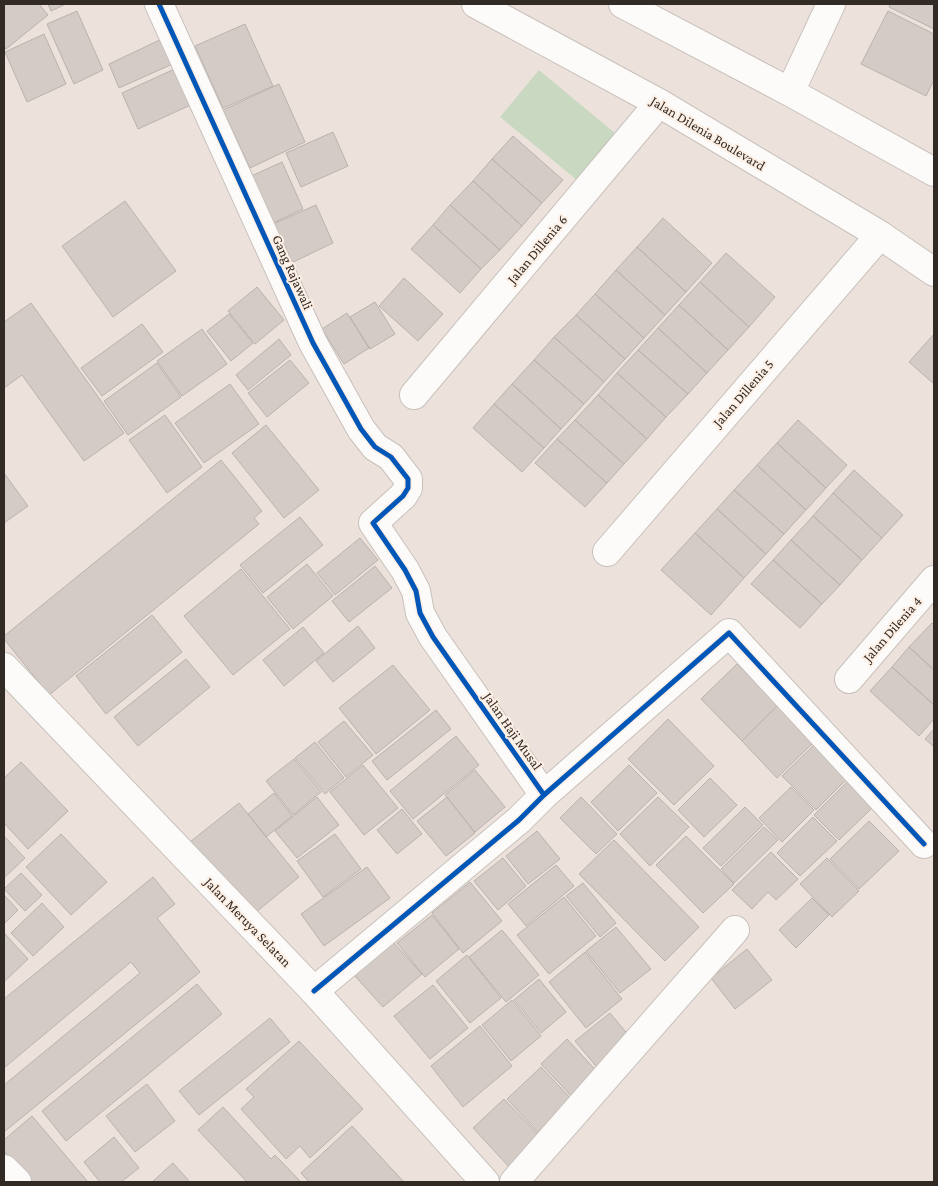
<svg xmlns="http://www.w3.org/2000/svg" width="938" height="1186" font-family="'Crimson Pro',serif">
  <rect width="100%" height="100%" fill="#ece2db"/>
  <path fill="#c9d8c1" d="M539 70 622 139 583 185 500 117Z"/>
  <path fill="#d4cbc6" stroke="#bab2ae" d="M4 4H39L48 15 6 49 4 46Z
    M48 4H66L51 11Z
    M890 4H934V29L889 7Z
    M77 11 103 70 74 84 47 24Z
    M888 11 934 34V80L926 96 861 64Z
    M245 24 273 86 223 108 195 46Z
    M44 34 66 84 27 102 5 52Z
    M166 37 177 62 119 88 109 64Z
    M179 67 195 103 138 129 122 93Z
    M279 84 305 142 250 168 223 110Z
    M333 132 348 166 301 187 286 153Z
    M513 136 563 180 542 203 492 159Z
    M492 159 542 203 522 226 473 181Z
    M282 162 303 209 269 225 247 178Z
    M473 181 522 226 500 250 450 205Z
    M125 201 176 271 113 317 62 246Z
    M316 205 333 243 289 264 271 225Z
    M450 205 500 250 481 269 433 225Z
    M663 218 712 263 686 292 637 247Z
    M433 225 481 269 460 293 411 249Z
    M637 247 686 292 665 315 616 270Z
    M726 253 775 297 749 327 700 282Z
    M616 270 665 315 644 338 595 294Z
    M404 278 443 314 418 341 379 306Z
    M700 282 749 327 728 350 679 305Z
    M257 287 284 320 255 344 228 311Z
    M595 294 644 338 625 359 576 315Z
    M375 302 395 334 370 349 350 317Z
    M31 303 124 433 84 461 22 375 4 388V322Z
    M679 305 728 350 707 373 658 328Z
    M347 313 369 348 344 364 322 329Z
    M229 314 253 343 231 361 207 331Z
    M576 315 625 359 604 382 554 337Z
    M142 324 163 352 102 396 81 368Z
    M658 328 707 373 688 394 638 350Z
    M202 329 227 364 182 396 157 361Z
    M934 334V384L909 362Z
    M554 337 604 382 584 404 534 360Z
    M279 339 291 355 248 390 236 375Z
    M638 350 688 394 666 417 617 373Z
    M290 360 309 383 267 417 248 393Z
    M534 360 584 404 561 429 512 384Z
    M157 363 181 397 128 435 104 401Z
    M617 373 666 417 647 439 598 395Z
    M230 384 259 424 204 463 175 423Z
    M512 384 561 429 544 448 494 404Z
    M598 395 647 439 624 464 575 420Z
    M494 404 544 448 522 472 473 428Z
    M165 415 202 467 167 493 129 440Z
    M575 420 624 464 607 483 557 439Z
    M798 420 847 465 826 488 777 443Z
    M266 425 319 490 284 518 232 453Z
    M557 439 607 483 585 507 535 463Z
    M777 443 826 488 806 510 757 465Z
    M221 460 262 511 254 518 259 524 49 695 4 639V636Z
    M757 465 806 510 784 534 734 490Z
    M854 470 903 515 882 538 833 493Z
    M4 473 28 506 4 523Z
    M734 490 784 534 766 554 717 509Z
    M833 493 882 538 862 560 813 516Z
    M717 509 766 554 744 578 695 533Z
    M813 516 862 560 840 585 791 540Z
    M300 517 323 545 263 593 240 565Z
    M695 533 744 578 711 615 661 570Z
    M360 538 378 560 335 595 317 573Z
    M791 540 840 585 822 604 773 560Z
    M773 560 822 604 800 628 751 584Z
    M307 564 333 596 293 629 267 597Z
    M375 566 392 588 349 622 332 601Z
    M241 569 290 629 233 675 184 616Z
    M152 615 182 652 106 714 76 676Z
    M932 623 934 625V670L909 647Z
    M358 626 375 648 333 682 316 661Z
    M303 627 324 653 284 686 263 660Z
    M909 647 934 670V705L892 667Z
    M186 659 210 687 138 746 114 717Z
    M737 664 778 705 742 741 701 699Z
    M393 665 430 710 376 754 339 708Z
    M892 667 934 705V719L919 736 870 691Z
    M778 705 814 742 777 778 742 741Z
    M436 710 451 729 387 780 372 761Z
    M668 719 714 766 674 805 628 759Z
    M344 721 373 755 346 777 318 742Z
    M934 729V747L925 739Z
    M456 736 479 765 413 819 390 791Z
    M315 742 344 778 325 794 295 758Z
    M814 745 847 779 816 810 782 776Z
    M294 759 321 792 293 815 266 781Z
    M21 762 68 811 28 849 4 823V778Z
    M363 765 398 808 364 835 330 792Z
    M629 765 657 793 618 831 591 802Z
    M475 770 505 807 475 832 445 795Z
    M710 778 737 805 704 837 678 810Z
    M847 782 872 808 839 840 814 815Z
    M791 787 814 810 782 842 759 818Z
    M274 793 292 816 266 837 248 814Z
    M317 797 339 825 297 858 275 831Z
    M447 797 475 833 446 856 417 821Z
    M581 797 617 834 596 854 560 818Z
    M658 797 689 827 650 866 620 834Z
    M239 803 299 877 250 917 190 842Z
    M745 807 763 825 721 866 703 848Z
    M402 809 422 834 397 854 377 830Z
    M813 817 837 841 800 876 777 853Z
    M869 821 899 851 859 889 830 859Z
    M764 827 778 840 734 883 721 869Z
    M537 831 560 859 528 884 506 856Z
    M61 834 107 882 71 915 26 867Z
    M335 834 361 869 323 897 297 861Z
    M4 836 25 858 4 878Z
    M686 836 734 884 703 913 656 865Z
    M614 840 699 927 665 961 579 874Z
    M771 852 798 879 776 900 768 892 752 909 732 890Z
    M503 858 526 886 498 910 474 881Z
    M827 858 859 891 832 917 800 884Z
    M556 865 574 886 526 926 508 904Z
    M367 867 390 898 324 946 301 914Z
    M21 873 42 895 25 911 4 889Z
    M153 877 175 904 157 918 200 972 4 1132V1085L140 973 131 962 4 1068V999Z
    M470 882 502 921 463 953 432 913Z
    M583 883 616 923 600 937 566 896Z
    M4 895 18 910 4 924Z
    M564 897 596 936 549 974 517 935Z
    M812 898 829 915 796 948 779 930Z
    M42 903 64 927 33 956 11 933Z
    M432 915 459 949 425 977 397 943Z
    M616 927 651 969 620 993 586 951Z
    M502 930 539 975 506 1002 469 957Z
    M4 934H5L28 959 4 982Z
    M393 942 422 974 383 1007 354 975Z
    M747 949 772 980 735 1009 711 978Z
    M585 952 622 999 586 1028 549 982Z
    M467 955 501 998 470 1023 436 981Z
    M539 979 566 1012 541 1033 514 1000Z
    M197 984 222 1014 66 1141 42 1111Z
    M433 985 468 1028 430 1059 394 1016Z
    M512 1000 541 1036 511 1061 482 1025Z
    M610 1013 635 1043 600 1071 575 1041Z
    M270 1018 290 1042 199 1115 179 1091Z
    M480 1026 512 1066 463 1107 431 1066Z
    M567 1039 602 1077 576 1101 541 1064Z
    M299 1041 363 1109 310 1158 300 1146 286 1159 241 1109 254 1097 246 1089Z
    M541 1067 577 1105 542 1137 507 1099Z
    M147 1084 175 1121 135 1152 106 1116Z
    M504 1099 544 1141 512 1170 473 1128Z
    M223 1107 271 1159 275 1155 301 1182H245L246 1181 198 1130Z
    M32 1116 88 1182H30L4 1151V1140Z
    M352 1126 404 1182H309L301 1173Z
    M114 1137 139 1168 121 1182H100L84 1162Z
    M173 1163 190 1182H152Z"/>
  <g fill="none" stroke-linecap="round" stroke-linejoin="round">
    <g stroke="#c8c0ba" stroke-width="30">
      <path id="minor" d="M159 4 313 343 361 429 375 447 391 457 408 479V488L403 496 373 523 405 570 416 591 420 613 433 637 544 795
        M476 4 659 103 880 235 934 272
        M623 4 790 92 934 172
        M790 92 831 4
        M414 395 659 103
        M607 552 880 235
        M849 679 934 580
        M314 991 519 820 544 795 729 633 924 844
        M4 1169 17 1182
        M514 1182 735 930"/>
    </g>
    <g stroke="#c8c0ba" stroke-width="30">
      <path id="secondary" d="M4 667 314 991 485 1182"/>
    </g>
    <use href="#minor" stroke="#fcfbfa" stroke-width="28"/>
    <use href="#secondary" stroke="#fcfbfa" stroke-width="28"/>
    <g stroke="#feefe4" stroke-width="8">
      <path id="cycleway" d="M159 4 313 343 361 429 375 447 391 457 408 479V488L403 496 373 523 405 570 416 591 420 613 433 637 544 795
        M314 991 519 820 544 795 729 633 924 844"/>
    </g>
    <use href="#cycleway" stroke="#0057b8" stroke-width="5"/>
  </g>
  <g text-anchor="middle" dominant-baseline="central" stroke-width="4" stroke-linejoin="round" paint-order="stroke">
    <g font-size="14" fill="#312a25" stroke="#feefe4">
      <text transform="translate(708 133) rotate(31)">Jalan Dilenia Boulevard</text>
      <text transform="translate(537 249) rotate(-50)">Jalan Dillenia 6</text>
      <text transform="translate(293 272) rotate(66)">Gang Rajawali</text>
      <text transform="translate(743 393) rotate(-49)">Jalan Dillenia 5</text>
      <text transform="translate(892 629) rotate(-49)">Jalan Dilenia 4</text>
      <text transform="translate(513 731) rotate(55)">Jalan Haji Musal</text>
      <text transform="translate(248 922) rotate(46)">Jalan Meruya Selatan</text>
    </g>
  </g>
  <rect width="938" height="1186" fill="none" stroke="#312a25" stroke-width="10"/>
</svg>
